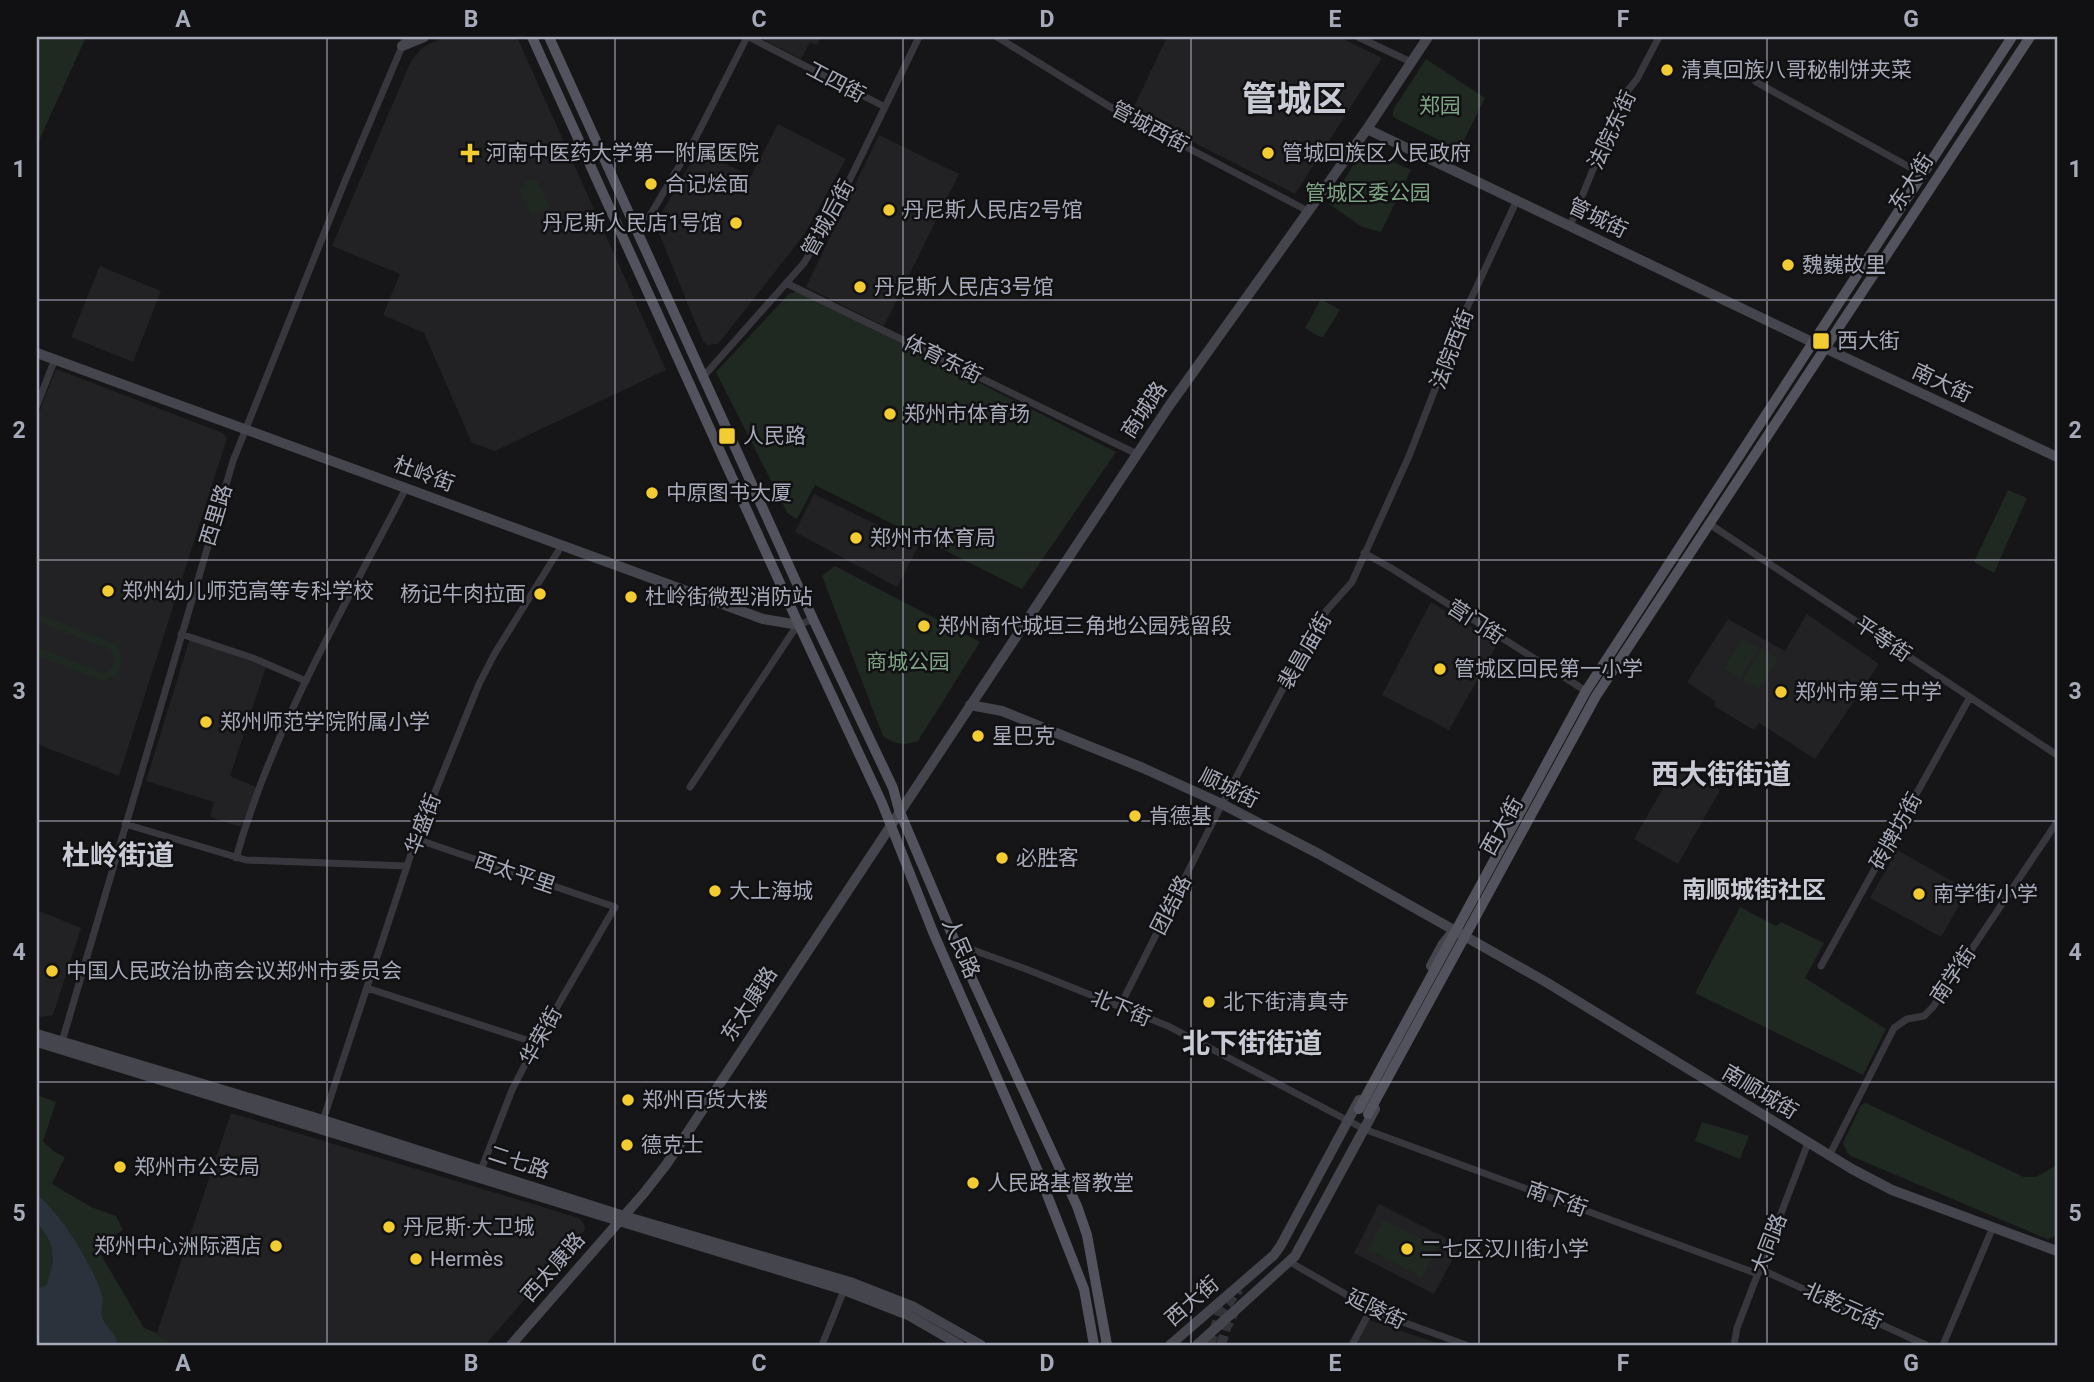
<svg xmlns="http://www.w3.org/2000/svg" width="2094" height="1382" font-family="Roboto,'Noto Sans SC',sans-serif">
  <rect width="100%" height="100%" fill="#161618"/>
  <path fill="#222225" d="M443 37H517L666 370 495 451 472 443 424 333 383 315 400 274 332 246 411 61 422 48Z
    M758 37H821L817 45 810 42 801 59Z
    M1167 37H1339L1382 58 1295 194 1132 111Z
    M778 124 846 159 804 235 718 344 707 345 703 341 658 231 657 221 698 150 751 176Z
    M879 135 959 174 884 326 806 287Z
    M100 266 161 291 133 362 71 337Z
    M56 369 223 433 227 438 119 776 37 744V418Z
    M814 494 919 545 897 587 795 532Z
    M1431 602 1498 643 1449 730 1382 695Z
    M1807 614 1879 664 1815 759 1759 723 1754 730 1714 706 1716 702 1687 682 1728 619 1785 651Z
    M190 638 266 667 230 776 256 787 241 827 210 817 214 802 146 781Z
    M1676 765 1720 790 1678 864 1634 839Z
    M1897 850 1968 890 1941 937 1870 898Z
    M37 910 81 928 53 1015 42 1017 37 1015Z
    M231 1113 579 1218 584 1224 585 1230 485 1345H174L157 1333Z
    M1379 1204 1460 1245 1434 1294 1354 1253Z
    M1369 1320 1443 1345H1356Z"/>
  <path fill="#202822" d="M37 37H86L37 145Z
    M1426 59 1485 98 1459 150 1393 117V110Z
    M1370 151 1411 170 1381 232 1362 227 1329 204 1359 156Z
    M528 179 537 180 550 207 531 216 519 189Z
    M798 291 1116 452 1022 589 815 485 797 519 788 514 716 372 789 294Z
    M1321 299 1340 310 1323 337H1320L1305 328Z
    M2008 490 2027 498 1994 573 1974 562Z
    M835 566 980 642 918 741C904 746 895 744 883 736L822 576Z
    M37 613 116 644 123 658 118 674 104 681 37 656V647L104 673 112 668 115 662 111 650 37 621Z
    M1742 638 1759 648 1740 679 1724 669Z
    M1761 649 1778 659 1759 690 1743 680Z
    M1740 907 1776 926 1781 922 1824 943 1805 978 1886 1029 1863 1075 1695 993Z
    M37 1095 56 1102 43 1141 53 1151 65 1157 52 1184 91 1207 116 1216 123 1230 97 1248 144 1328 157 1333 174 1345H37Z
    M1866 1103 2024 1177H2036L2057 1165V1235L2048 1239 2042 1237 1851 1156 1847 1152 1843 1143 1861 1105Z
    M1702 1122 1749 1136 1740 1159 1695 1141Z
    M1383 1220 1437 1247 1422 1277 1368 1249Z"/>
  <path fill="#2b323c" d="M37 1195C60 1212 94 1267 102 1296 104 1303 100 1310 102 1317 106 1329 117 1332 117 1345H37V1289L47 1285 53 1262 52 1247 47 1236 37 1222Z"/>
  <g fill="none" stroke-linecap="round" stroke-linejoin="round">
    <path stroke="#333438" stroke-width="10" stroke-dasharray="10 5" stroke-linecap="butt" d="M1210 1345 1219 1315 1239 1289
      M1221 1345 1226 1328 1234 1312"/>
    <path stroke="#37373d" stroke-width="7" d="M749 37 885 107
      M997 37 1112 108 1308 211
      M1358 37 1411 62
      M1756 82 1922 174
      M1570 226 1622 98 1637 79 1659 37
      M639 234 695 139 747 37
      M786 283 1137 454
      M703 377 804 263 833 214 919 37
      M37 405 55 359
      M1708 523 2057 755
      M1364 553 1391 568 1586 691
      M181 634 253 658 306 681
      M690 787 792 633 799 625 813 619
      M125 824 246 860 407 866
      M416 839 615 907 536 1043 512 1090 481 1170
      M236 858C273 727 344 608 406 488
      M956 944 1026 969 1168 1026 1364 1129 1758 1274
      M1821 966 1970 697
      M367 988 536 1043
      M1120 1006 1222 804 1316 626 1327 610 1352 582 1409 456 1465 312 1517 200
      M61 1045 233 461 345 181 406 37
      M323 1120 416 839 479 684 495 653 562 545
      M1829 1156 1894 1028 1907 1019 1924 1016 1933 1007 2057 822
      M1290 1262 1378 1313 1466 1345
      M1760 1269 1926 1345
      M822 1345 844 1290
      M1352 1345 1371 1309
      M1734 1345 1737 1328 1808 1143
      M1943 1345 1993 1227"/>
    <path stroke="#44454d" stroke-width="10" d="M402 46 424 37
      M1367 129 1812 342 2057 457
      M37 353 763 619 799 625
      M970 705 1002 711 1143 768 1222 804 1319 854 1546 982 1852 1169 1892 1190 2057 1251
      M1431 966 1443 944 1450 935
      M37 1034 323 1120 624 1216 850 1282 914 1307 981 1345
      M37 1042 844 1290 908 1315 960 1345
      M511 1345 644 1193 666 1165 1169 406 1367 129 1428 37
      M1170 1345 1274 1255 1281 1245 1359 1100
      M1197 1345 1295 1256 1375 1109"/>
    <path stroke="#52535c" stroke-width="10" d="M532 37 799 625 882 803 933 932 1037 1169 1084 1289 1094 1345
      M549 37 813 619 893 788 899 810 956 944 1077 1206 1087 1235 1107 1345
      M1359 1109 1586 691 2012 37
      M1368 1114 1596 696 2030 37"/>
  </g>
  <path fill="none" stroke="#a7aab8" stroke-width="2" stroke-opacity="0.55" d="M327 37V1345M615 37V1345M903 37V1345M1191 37V1345M1479 37V1345M1767 37V1345M37 300H2057M37 560H2057M37 821H2057M37 1082H2057"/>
  <g fill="#f3cc32" stroke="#111113" stroke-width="2.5">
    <circle cx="1667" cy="70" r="7"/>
    <path d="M466.5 142.5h7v7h7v7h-7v7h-7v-7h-7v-7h7z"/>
    <circle cx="1268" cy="153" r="7"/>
    <circle cx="651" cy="184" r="7"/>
    <circle cx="889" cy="210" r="7"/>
    <circle cx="736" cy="223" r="7"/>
    <circle cx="1788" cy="265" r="7"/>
    <circle cx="860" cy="287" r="7"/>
    <rect x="1812" y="332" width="18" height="18" rx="3.5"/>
    <circle cx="890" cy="414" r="7"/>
    <rect x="718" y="427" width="18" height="18" rx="3.5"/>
    <circle cx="652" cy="493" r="7"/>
    <circle cx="856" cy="538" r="7"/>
    <circle cx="108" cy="591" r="7"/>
    <circle cx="540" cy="594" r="7"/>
    <circle cx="631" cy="597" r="7"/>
    <circle cx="924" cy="626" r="7"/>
    <circle cx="1440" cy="669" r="7"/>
    <circle cx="1781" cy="692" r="7"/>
    <circle cx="206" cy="722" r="7"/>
    <circle cx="978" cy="736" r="7"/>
    <circle cx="1135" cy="816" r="7"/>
    <circle cx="1002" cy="858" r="7"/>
    <circle cx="715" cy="891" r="7"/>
    <circle cx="1919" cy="894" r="7"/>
    <circle cx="52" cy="971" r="7"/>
    <circle cx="1209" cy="1002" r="7"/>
    <circle cx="628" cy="1100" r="7"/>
    <circle cx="627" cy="1145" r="7"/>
    <circle cx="120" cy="1167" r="7"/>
    <circle cx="973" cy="1183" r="7"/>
    <circle cx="389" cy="1227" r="7"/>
    <circle cx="276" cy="1246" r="7"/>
    <circle cx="1407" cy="1249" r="7"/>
    <circle cx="416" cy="1259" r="7"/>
  </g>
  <g text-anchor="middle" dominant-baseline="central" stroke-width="5" stroke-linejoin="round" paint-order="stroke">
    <g font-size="21" fill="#a7aab8" stroke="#111113" text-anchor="start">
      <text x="1681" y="70">清真回族八哥秘制饼夹菜</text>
      <text x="486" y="153">河南中医药大学第一附属医院</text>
      <text x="1282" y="153">管城回族区人民政府</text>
      <text x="665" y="184">合记烩面</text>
      <text x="903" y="210">丹尼斯人民店2号馆</text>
      <text x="722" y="223" text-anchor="end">丹尼斯人民店1号馆</text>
      <text x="1802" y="265">魏巍故里</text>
      <text x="874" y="287">丹尼斯人民店3号馆</text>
      <text x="1837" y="341">西大街</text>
      <text x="904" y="414">郑州市体育场</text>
      <text x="743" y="436">人民路</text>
      <text x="666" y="493">中原图书大厦</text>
      <text x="870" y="538">郑州市体育局</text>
      <text x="122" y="591">郑州幼儿师范高等专科学校</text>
      <text x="526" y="594" text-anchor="end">杨记牛肉拉面</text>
      <text x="645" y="597">杜岭街微型消防站</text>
      <text x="938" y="626">郑州商代城垣三角地公园残留段</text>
      <text x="1454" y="669">管城区回民第一小学</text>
      <text x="1795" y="692">郑州市第三中学</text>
      <text x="220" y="722">郑州师范学院附属小学</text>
      <text x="992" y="736">星巴克</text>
      <text x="1149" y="816">肯德基</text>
      <text x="1016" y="858">必胜客</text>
      <text x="729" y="891">大上海城</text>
      <text x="1933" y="894">南学街小学</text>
      <text x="66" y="971">中国人民政治协商会议郑州市委员会</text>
      <text x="1223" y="1002">北下街清真寺</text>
      <text x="642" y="1100">郑州百货大楼</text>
      <text x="641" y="1145">德克士</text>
      <text x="134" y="1167">郑州市公安局</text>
      <text x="987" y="1183">人民路基督教堂</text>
      <text x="403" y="1227">丹尼斯·大卫城</text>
      <text x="262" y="1246" text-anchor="end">郑州中心洲际酒店</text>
      <text x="1421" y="1249">二七区汉川街小学</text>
      <text x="430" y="1259">Hermès</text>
    </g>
    <g font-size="21" fill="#a7aab8" stroke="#111113">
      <text transform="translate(836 82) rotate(28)">工四街</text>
      <text transform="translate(1150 127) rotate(28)">管城西街</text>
      <text transform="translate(1612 130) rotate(-65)">法院东街</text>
      <text transform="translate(1911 182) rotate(-57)">东大街</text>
      <text transform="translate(828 218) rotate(-61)">管城后街</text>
      <text transform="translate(1598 218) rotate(26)">管城街</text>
      <text transform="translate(1452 349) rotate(-69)">法院西街</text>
      <text transform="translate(943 359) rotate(26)">体育东街</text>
      <text transform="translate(1942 383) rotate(25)">南大街</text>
      <text transform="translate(1144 410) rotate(-56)">商城路</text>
      <text transform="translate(424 474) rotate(20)">杜岭街</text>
      <text transform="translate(216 515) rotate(-73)">西里路</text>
      <text transform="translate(1476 622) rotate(33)">营门街</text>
      <text transform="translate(1883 639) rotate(34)">平等街</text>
      <text transform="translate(1305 651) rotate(-60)">裴昌庙街</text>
      <text transform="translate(1229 788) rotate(26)">顺城街</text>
      <text transform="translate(423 824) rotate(-69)">华盛街</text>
      <text transform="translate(1502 826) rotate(-61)">西大街</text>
      <text transform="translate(1896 831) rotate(-61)">砖牌坊街</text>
      <text transform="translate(515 873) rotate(19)">西太平里</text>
      <text transform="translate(1171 905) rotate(-63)">团结路</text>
      <text transform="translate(961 948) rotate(67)">人民路</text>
      <text transform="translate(1953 975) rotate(-56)">南学街</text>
      <text transform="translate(749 1004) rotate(-57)">东太康路</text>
      <text transform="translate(1121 1008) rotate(22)">北下街</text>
      <text transform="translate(541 1036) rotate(-61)">华荣街</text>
      <text transform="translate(1760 1092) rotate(31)">南顺城街</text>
      <text transform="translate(519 1162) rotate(18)">二七路</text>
      <text transform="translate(1557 1199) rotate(20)">南下街</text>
      <text transform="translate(1769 1244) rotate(-69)">大同路</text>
      <text transform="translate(553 1267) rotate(-49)">西太康路</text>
      <text transform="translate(1192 1301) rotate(-41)">西大街</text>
      <text transform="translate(1843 1306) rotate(24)">北乾元街</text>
      <text transform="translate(1376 1309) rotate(26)">延陵街</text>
    </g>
    <g font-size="21" fill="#7ea385" stroke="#111113">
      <text x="1440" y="106">郑园</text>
      <text x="1368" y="193">管城区委公园</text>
      <text x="908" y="662">商城公园</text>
    </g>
    <g font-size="24" font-weight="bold" fill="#c8cad4" stroke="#111113">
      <text x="1754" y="890">南顺城街社区</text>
    </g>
    <g font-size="28" font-weight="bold" fill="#c8cad4" stroke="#111113">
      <text x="1721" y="774">西大街街道</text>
      <text x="118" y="855">杜岭街道</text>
      <text x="1252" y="1043">北下街街道</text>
    </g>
    <g font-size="35" font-weight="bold" fill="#c8cad4" stroke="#111113">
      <text x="1294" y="99">管城区</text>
    </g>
  </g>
  <rect width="2094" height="1382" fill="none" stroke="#111113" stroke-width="77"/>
  <rect x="38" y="38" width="2018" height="1306" fill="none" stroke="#a7aab8" stroke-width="2.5"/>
  <g font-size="23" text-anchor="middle" font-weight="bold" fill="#a7aab8">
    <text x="183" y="27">A</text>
    <text x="471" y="27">B</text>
    <text x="759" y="27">C</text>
    <text x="1047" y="27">D</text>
    <text x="1335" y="27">E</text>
    <text x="1623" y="27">F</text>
    <text x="1911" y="27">G</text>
    <text x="19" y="177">1</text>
    <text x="2075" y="177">1</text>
    <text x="19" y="438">2</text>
    <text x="2075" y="438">2</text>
    <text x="19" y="699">3</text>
    <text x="2075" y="699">3</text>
    <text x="19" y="960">4</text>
    <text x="2075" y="960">4</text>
    <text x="19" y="1221">5</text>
    <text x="2075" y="1221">5</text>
    <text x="183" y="1371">A</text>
    <text x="471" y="1371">B</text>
    <text x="759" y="1371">C</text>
    <text x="1047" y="1371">D</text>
    <text x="1335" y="1371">E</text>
    <text x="1623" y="1371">F</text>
    <text x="1911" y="1371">G</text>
  </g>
</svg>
